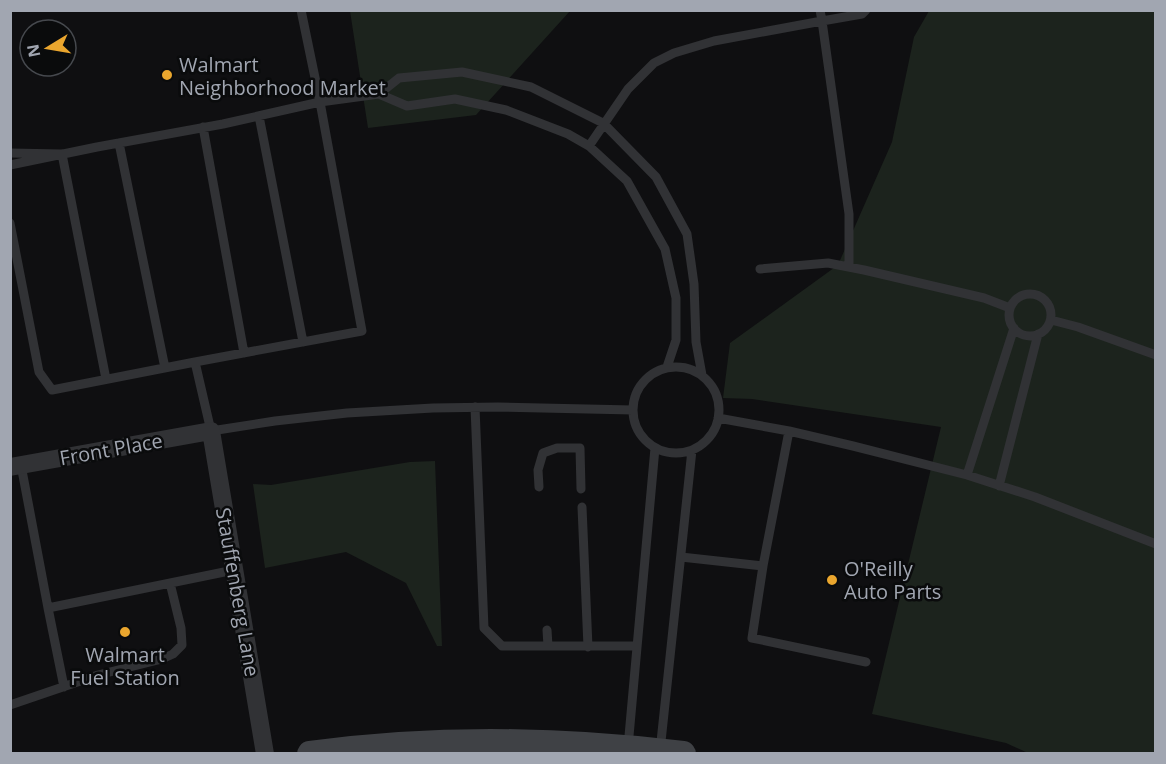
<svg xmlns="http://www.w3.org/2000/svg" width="1166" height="764" font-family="'Open Sans',sans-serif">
  <rect width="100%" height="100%" fill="#0f0f11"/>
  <path fill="#1c231d" d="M350 11H570L476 115 368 128Z
    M929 11H1155V753H1028L1006 743 872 714 941 427 752 399 723 398 730 343 838 265 892 142 914 37Z
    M435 461 442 646H437L406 583 346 552 265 568 253 484 271 485 410 462Z"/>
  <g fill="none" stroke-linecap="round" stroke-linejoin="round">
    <path stroke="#313235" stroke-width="9" d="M301 10 320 102 379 94 399 78 462 72 531 87 603 123 656 177 687 234 694 284 696 342 702 375
      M820 10 822 21 862 14 866 10
      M379 94 407 106 455 99 506 110 568 134 589 146 627 181 665 249 676 298V340L667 367
      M259 116 303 342
      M203 127 244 353
      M119 143 165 368
      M589 146 628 89 654 63 674 53 714 41 822 21 849 214V267
      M10 153 62 154 106 379
      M10 165 97 147 223 124 320 102 362 331 195 362
      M10 223 39 372 52 390 195 362 211 431 275 421 347 413 433 408 498 407 633 410
      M760 269 828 263 864 270 984 298 1010 308
      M1009 315a21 21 0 1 1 42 0a21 21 0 1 1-42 0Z
      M1051 320 1078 327 1156 355
      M633 410a43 43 0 1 1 86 0a43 43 0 1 1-86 0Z
      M475 407 484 628 502 646H637
      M718 418 789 431 853 446 967 475 1035 497 1156 544
      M21 465 48 608 234 570
      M967 475 1014 328
      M999 486 1038 334
      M539 487 538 470 543 453 557 448H580L581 489
      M582 507 588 647
      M681 557 763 566 789 431
      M763 566 752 638 866 662
      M48 608 64 687
      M547 630 548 646
      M10 705 98 675 162 659 173 654 182 645 181 628 170 583
      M628 747 655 448
      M660 751 692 450"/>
    <path stroke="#313235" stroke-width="18" d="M10 467 211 431 265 754"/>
    <path stroke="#3f4145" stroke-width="26" d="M310 754C434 737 559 739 683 754"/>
  </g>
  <g fill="#eaa62e" stroke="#0a0b0c" stroke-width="2">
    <circle cx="167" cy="75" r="6"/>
    <circle cx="832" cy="580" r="6"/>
    <circle cx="125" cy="632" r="6"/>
  </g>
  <g text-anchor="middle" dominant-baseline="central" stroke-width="5" stroke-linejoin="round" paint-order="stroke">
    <g font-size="20" fill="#a1a6b1" stroke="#0a0b0c" text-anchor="start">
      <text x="179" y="64">Walmart<tspan x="179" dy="23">Neighborhood Market</tspan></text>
      <text x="844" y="568">O'Reilly<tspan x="844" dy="23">Auto Parts</tspan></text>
      <text x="125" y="654" text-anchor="middle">Walmart<tspan x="125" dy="23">Fuel Station</tspan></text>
    </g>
    <g font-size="20" fill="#a1a6b1" stroke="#0a0b0c">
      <text transform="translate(111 449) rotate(-10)">Front Place</text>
      <text transform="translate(238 592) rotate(80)">Stauffenberg Lane</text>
    </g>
  </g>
  <rect width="1166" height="764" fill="none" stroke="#a1a6b1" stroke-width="24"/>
  <g transform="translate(48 48) rotate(259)"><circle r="28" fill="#0a0b0c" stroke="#46494e" stroke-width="1.5"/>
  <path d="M0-4.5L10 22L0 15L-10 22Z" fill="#eaa62e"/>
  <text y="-9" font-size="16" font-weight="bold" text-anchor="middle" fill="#a1a6b1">N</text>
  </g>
</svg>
